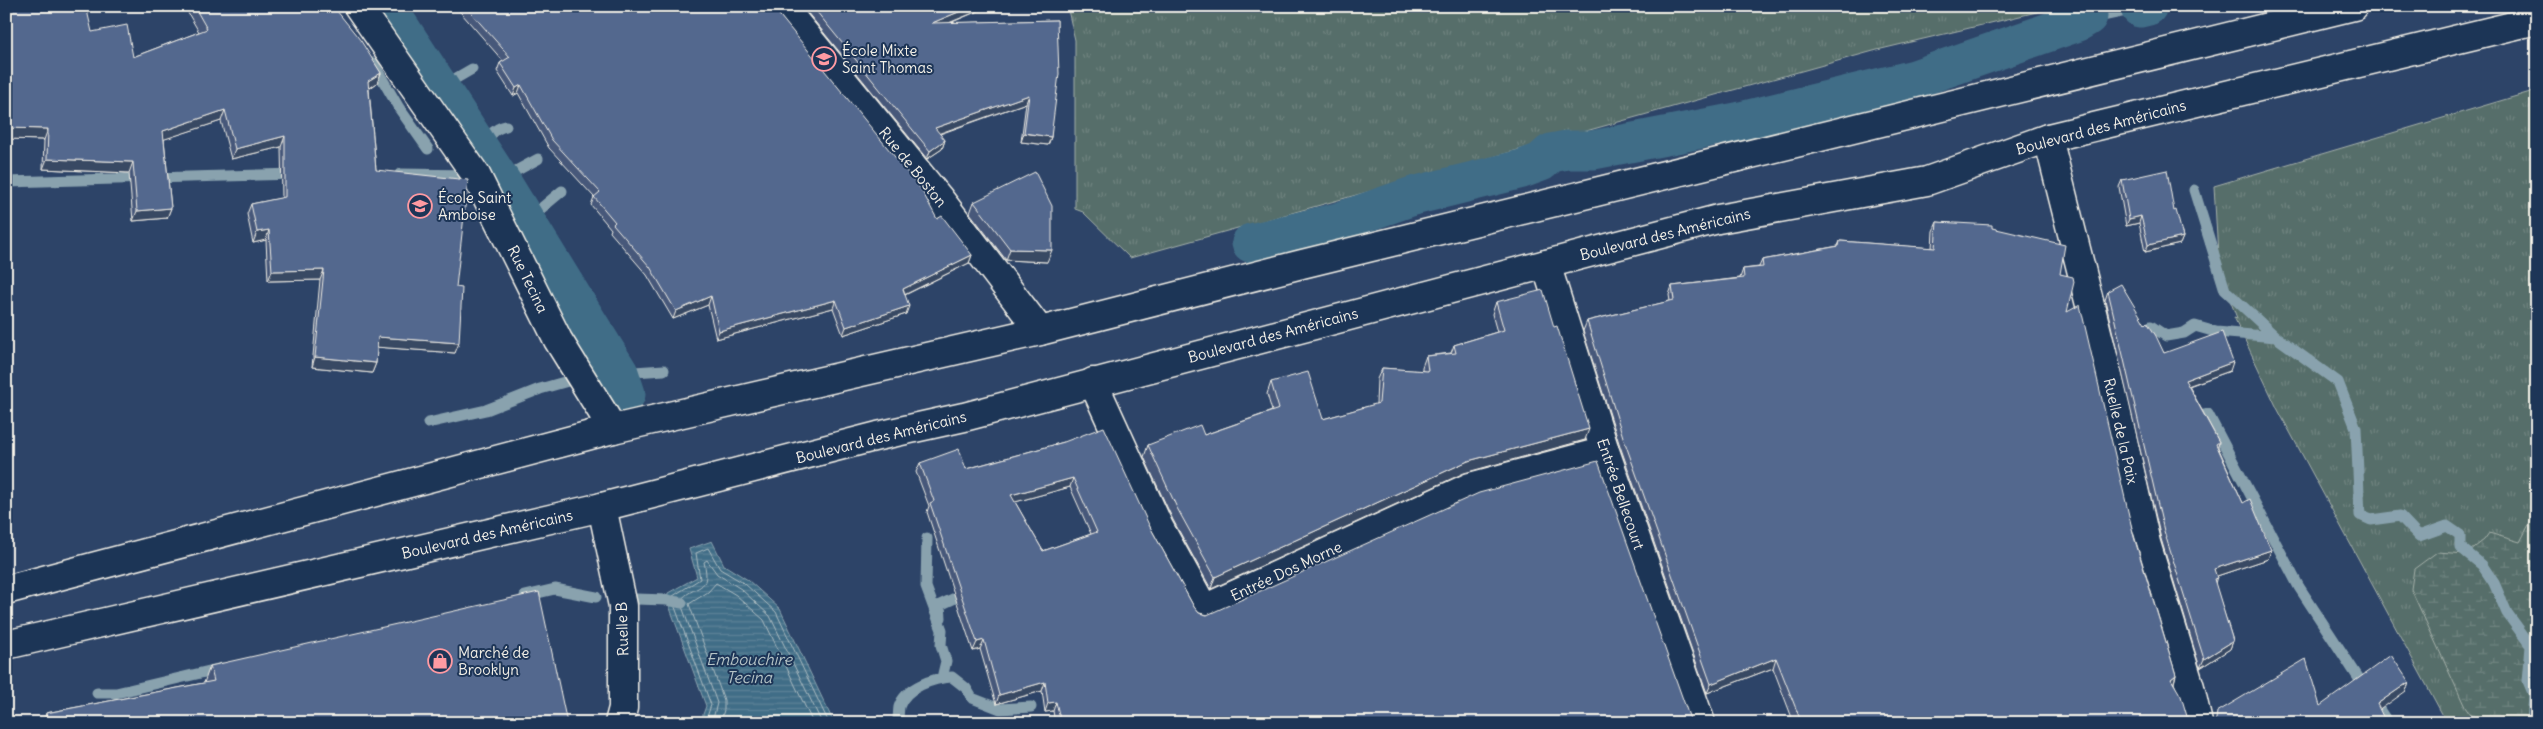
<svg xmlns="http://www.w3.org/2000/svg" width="2543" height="729" font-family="Delius,sans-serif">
  <defs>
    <pattern id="grass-tufts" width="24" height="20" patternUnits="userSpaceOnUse" patternTransform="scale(1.25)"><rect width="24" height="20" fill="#566e6a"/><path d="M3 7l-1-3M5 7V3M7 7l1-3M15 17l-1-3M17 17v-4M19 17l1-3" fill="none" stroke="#6f837f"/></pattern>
    <pattern id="wetland-marsh" width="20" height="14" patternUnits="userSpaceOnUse" patternTransform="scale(1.25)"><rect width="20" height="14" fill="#566e6a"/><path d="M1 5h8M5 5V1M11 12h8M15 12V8" fill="none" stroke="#6f837f"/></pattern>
    <pattern id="water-rules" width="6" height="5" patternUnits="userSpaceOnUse" patternTransform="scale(1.25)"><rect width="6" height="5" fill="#416d87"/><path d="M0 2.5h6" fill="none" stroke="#5d8298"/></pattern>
  </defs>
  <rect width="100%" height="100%" fill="#2d4468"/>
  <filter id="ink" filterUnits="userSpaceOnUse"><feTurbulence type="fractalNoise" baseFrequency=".02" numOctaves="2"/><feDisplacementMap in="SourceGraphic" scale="10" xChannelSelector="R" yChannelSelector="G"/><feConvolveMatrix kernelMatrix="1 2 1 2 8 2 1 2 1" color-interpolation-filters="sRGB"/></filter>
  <g filter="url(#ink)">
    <path fill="url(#grass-tufts)" stroke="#a5b0a9" d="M1067 6H2062L1877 50 1130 258 1083 212 1075 209V40Z
      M2537 90V723H2447L2277 408 2234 317 2237 318 2219 272 2214 186Z"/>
    <path fill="url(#wetland-marsh)" stroke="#a5b0a9" d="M2537 509V723H2476L2465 707 2411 589 2414 569 2437 552 2466 554 2484 540 2489 533 2520 542Z"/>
    <path fill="url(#water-rules)" stroke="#89a2ae" d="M712 541 724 565 748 580 780 609 834 723H700L706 706 667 600 668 593 697 577 689 549Z"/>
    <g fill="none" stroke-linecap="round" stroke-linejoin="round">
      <path stroke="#acbcc1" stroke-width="1" d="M705 723 711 705 672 599 673 596 700 579 696 553 708 548 720 569 745 584 776 612 829 723
        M712 723 717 703 680 601C694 583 712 594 704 562L707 560 717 574 741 589 770 616 822 723
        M720 723 724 710V700L689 604 708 592 716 583 736 595 764 620 813 723"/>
      <path stroke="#89a2ae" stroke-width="11" d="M2078 6 2088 16H2102L2140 8 2148 16
        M401 29 403 20 410 6
        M373 63 399 108 428 149
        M413 84 432 74
        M454 110 456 90 453 80 472 69
        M483 153C484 141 493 128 506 126
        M400 174 474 175
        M6 182 297 174
        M504 186 512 173 538 159
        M489 187 513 201
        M2194 190 2225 290 2276 337 2338 382 2356 428 2360 515 2371 520 2400 516 2419 536 2447 526 2460 535V547L2482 565 2494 583 2507 613 2531 646 2528 681 2534 695 2532 723
        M529 227 538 211 562 191
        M2151 326 2166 336 2184 333 2195 326 2216 332 2276 337
        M593 377 619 373 664 370
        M2190 418 2208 414 2299 587 2388 723
        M428 423 486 410 540 389 568 381
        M927 538 926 587 942 630 941 645 946 661 942 678
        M525 596 555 589 596 597
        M636 599 667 600 682 603
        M941 618 940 605 968 592
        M97 693H116L222 668
        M897 723C899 717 898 713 899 707 905 687 934 678 952 677L966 688 972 698 1000 709 1031 707"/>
      <path stroke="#416d87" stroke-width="39" d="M386 6 504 186 619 373 626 394
        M2140 8 2148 6
        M1251 243 1338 222 1413 196 1522 169 1541 162 1551 153 1567 150H1593L1737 122 1915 79 2078 22 2088 16"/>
      <g stroke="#f4f1e8" stroke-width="31">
        <path id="minor" d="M358 6 476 175 558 340 613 429
          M782 6 938 197 1040 331
          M2048 138 2114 400 2146 543 2190 687 2198 723
          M1546 264 1605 451 1701 723
          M1093 382 1159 527 1204 609 1470 487 1605 451
          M602 507 623 606V708L619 723"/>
      </g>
      <g stroke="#f4f1e8" stroke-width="31">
        <path id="secondary" d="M6 590 613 429 1040 331 1302 264 2354 6
          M6 645 602 507 878 436 964 417 1718 219 1927 181 2048 138 2537 20"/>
      </g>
      <use href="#minor" stroke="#1d3557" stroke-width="28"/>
      <use href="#secondary" stroke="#1d3557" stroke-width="28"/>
    </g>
    <path fill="#47597a" stroke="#f4f1e8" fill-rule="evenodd" d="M6 6 92 32 133 57 199 32 188 13 191 6H333L381 73 377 83 369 89 376 170 456 287 455 353 377 347 376 363 372 373 312 367 320 280 268 281 266 240 253 243 247 214 251 204 282 198 281 147 231 159 221 121 164 139 171 208 167 218 133 221 129 173 43 169 44 140 6 139Z
      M455 6H772L937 219 972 255 969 263 905 295 906 314 843 335 833 308 716 339 708 305 673 319 647 275 610 232 611 229 591 205 594 197 549 148 518 93 513 96 497 71 500 63 503 61Z
      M802 6H990L950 23 1057 20 1051 137 1048 145 1021 142 1026 103 940 134 945 140 942 149 927 159Z
      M2122 180 2174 211 2183 237 2180 244 2145 252 2139 223 2126 226 2119 187Z
      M974 202 1047 262 1006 260 970 213Z
      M1937 222 1992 228 2060 274 2067 312 2176 675 2174 683 2189 723H1794L1773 668 1707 693 1620 446 1583 331 1587 321 1670 301 1669 295 1672 286 1740 278 1743 269 1759 267 1762 260 1838 246 1840 241 1932 248 1933 231Z
      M2108 291 2145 324 2164 353 2230 371 2189 386 2219 442 2218 447 2243 503 2271 550 2268 559 2217 576 2215 584 2233 641 2230 649 2200 668 2161 539 2105 300Z
      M1496 302 1585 440 1464 473 1211 589 1173 520 1144 457 1148 445 1204 435 1272 411 1267 394 1271 382 1323 419 1376 404 1377 379 1382 368 1422 371V367L1426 356 1451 353 1454 345 1497 332 1492 314Z
      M1064 442 1149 525 1194 607 1199 613 1690 719 1693 723H1055L1053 711 1045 712 1042 691 996 704 980 649 973 651 927 512 929 506 916 472 920 463 966 469ZM1070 487 1091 534 1043 551 1015 502Z
      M210 666 567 723H43L46 713 204 683Z"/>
    <path fill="#394863" stroke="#f4f1e8" d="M973 6H990L929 31 932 23Z
      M381 73 377 83 364 92 368 81Z
      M521 85 518 93 513 96 516 88Z
      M1029 95 1026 103 932 136 935 128Z
      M225 110 221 121 159 141 163 131Z
      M6 128 48 129 44 140 6 139Z
      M1024 133 1051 137 1048 145 1021 142Z
      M285 136 281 147 231 159 235 149Z
      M945 140 942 149 927 159 930 151Z
      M47 159 133 162 129 173 43 169Z
      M171 208 167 218 133 221 137 211Z
      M2141 216 2139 223 2126 226 2129 219Z
      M269 230 266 240 253 243 257 232Z
      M2183 237 2180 244 2145 252 2148 245Z
      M1010 249 1052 250 1047 262 1006 260Z
      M972 255 969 263 900 297 903 289Z
      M324 270 320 280 268 281 272 271Z
      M711 296 708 305 673 319 676 311Z
      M836 300 833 308 716 339 719 331Z
      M909 306 906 314 843 335 846 327Z
      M378 337 459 343 455 353 375 347Z
      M315 357 376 363 372 373 312 367Z
      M2233 362 2230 371 2182 388 2185 380Z
      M1589 429 1585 440 1464 473 1211 589 1215 577 1468 461Z
      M1073 478 1070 487 1008 504 1011 495Z
      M2271 550 2268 559 2211 578 2214 569Z
      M984 640 980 649 973 651 977 642Z
      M2233 641 2230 649 2200 668 2204 659Z
      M1776 658 1773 668 1707 693 1711 684Z
      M2176 675 2173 685 2171 679Z
      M1045 682 1042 691 996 704 999 695Z
      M2409 682 2406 691 2374 714 2377 704Z
      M1056 702 1053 711 1045 712 1048 703Z"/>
    <path fill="#52678e" stroke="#f4f1e8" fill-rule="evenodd" d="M6 6H86L92 32 127 25 133 57 207 29 194 6H333L361 41 381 73 368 81 376 170 468 180 456 287 462 288 459 343 378 337 376 363 315 357 324 270 272 271 269 230 257 232 251 204 285 197V136L235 149 225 110 163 131 171 208 137 211 133 162 47 159 48 129 6 128Z
      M465 6H772L921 189 937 219 942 216 972 255 903 289 909 306 846 327 836 300 719 331 711 296 676 311 650 267 613 224 615 222 594 197 600 192 552 140 521 85 516 88 500 63 510 57Z
      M812 6H973L932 23 1057 20 1059 74 1051 137 1024 133 1029 95 935 128 945 140 930 151Z
      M2167 170 2174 211 2176 210 2183 237 2148 245 2141 216 2129 219 2122 180Z
      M1035 172 1052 206V250L1010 249 974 202Z
      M1937 222 1992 225V228L2065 245 2060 274 2073 277 2074 282 2067 312 2080 305 2134 537 2176 675 2171 679 2181 696 2189 723H1797V720L1800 719 1776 658 1711 684 1623 437 1587 321 1674 300 1672 286 1744 278 1743 269 1763 267 1762 260 1839 246 1840 241 1935 248Z
      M2121 284 2145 324 2147 322 2156 336 2164 353 2222 332 2233 362 2185 380 2219 442 2216 444 2243 503 2250 499 2271 550 2214 569 2217 578 2214 579 2233 641 2204 659 2164 531 2108 291Z
      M1543 290 1554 327 1557 326 1589 429 1468 461 1215 577 1177 508 1148 445 1200 425 1204 435 1279 409 1271 382 1308 372 1323 419 1379 403 1382 368 1428 371 1426 356 1456 353 1454 345 1504 330 1496 302Z
      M1104 427 1149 525 1194 607 1199 613 1207 615 1479 493 1598 461 1690 719 1693 723H1061L1056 702 1048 703 1045 682 999 695 984 640 977 642 930 503 934 501 920 463 959 449 966 469 1064 442ZM1073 478 1097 532 1043 551 1011 495Z
      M539 592 567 723H48L46 713 214 681 210 666Z
      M2391 655 2409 682 2377 704 2386 723H2213L2216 719 2217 712 2306 659 2320 706Z"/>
  </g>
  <defs>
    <g id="school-ring" transform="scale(1.25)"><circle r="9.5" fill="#1d3557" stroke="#ff9aa2" stroke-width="1.5"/><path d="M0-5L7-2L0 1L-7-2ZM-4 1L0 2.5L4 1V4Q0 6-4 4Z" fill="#ff9aa2"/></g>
    <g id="shop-ring" transform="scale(1.25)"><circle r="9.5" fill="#1d3557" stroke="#ff9aa2" stroke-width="1.5"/><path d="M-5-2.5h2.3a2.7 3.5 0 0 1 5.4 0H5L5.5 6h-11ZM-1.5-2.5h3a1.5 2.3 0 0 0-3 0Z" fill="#ff9aa2"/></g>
  </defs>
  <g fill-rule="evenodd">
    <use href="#school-ring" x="824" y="59"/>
    <use href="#school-ring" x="420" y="206"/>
    <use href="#shop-ring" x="440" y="661"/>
  </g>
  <g text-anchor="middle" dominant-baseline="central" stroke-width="4" stroke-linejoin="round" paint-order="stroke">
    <g font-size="15" fill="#f4f1e8" stroke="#1d3557" text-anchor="start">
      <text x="842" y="50">École Mixte<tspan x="842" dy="17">Saint Thomas</tspan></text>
      <text x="438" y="197">École Saint<tspan x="438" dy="17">Amboise</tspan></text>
      <text x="458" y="652">Marché de<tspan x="458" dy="17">Brooklyn</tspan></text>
    </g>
    <g font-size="15" fill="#f4f1e8" stroke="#1d3557">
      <text transform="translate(2101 127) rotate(-15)">Boulevard des Américains</text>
      <text transform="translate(913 167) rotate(51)">Rue de Boston</text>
      <text transform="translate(1665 234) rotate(-14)">Boulevard des Américains</text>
      <text transform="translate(528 279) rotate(64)">Rue Tecina</text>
      <text transform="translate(1273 335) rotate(-15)">Boulevard des Américains</text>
      <text transform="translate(2121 431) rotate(77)">Ruelle de la Paix</text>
      <text transform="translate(881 437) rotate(-14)">Boulevard des Américains</text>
      <text transform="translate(1621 494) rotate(71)">Entrée Bellecourt</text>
      <text transform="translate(487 534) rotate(-13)">Boulevard des Américains</text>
      <text transform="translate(1286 571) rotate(-25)">Entrée Dos Morne</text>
      <text transform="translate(622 629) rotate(-92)">Ruelle B</text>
    </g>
    <g font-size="16" font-style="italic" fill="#b5c3c6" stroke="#1d3557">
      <text x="749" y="659">Embouchire<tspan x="749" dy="18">Tecina</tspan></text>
    </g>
  </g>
  <rect width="2543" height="729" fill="none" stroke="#1d3557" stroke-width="25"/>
  <rect x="12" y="12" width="2518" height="704" fill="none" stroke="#f4f1e8" stroke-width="2" filter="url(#ink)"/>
</svg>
